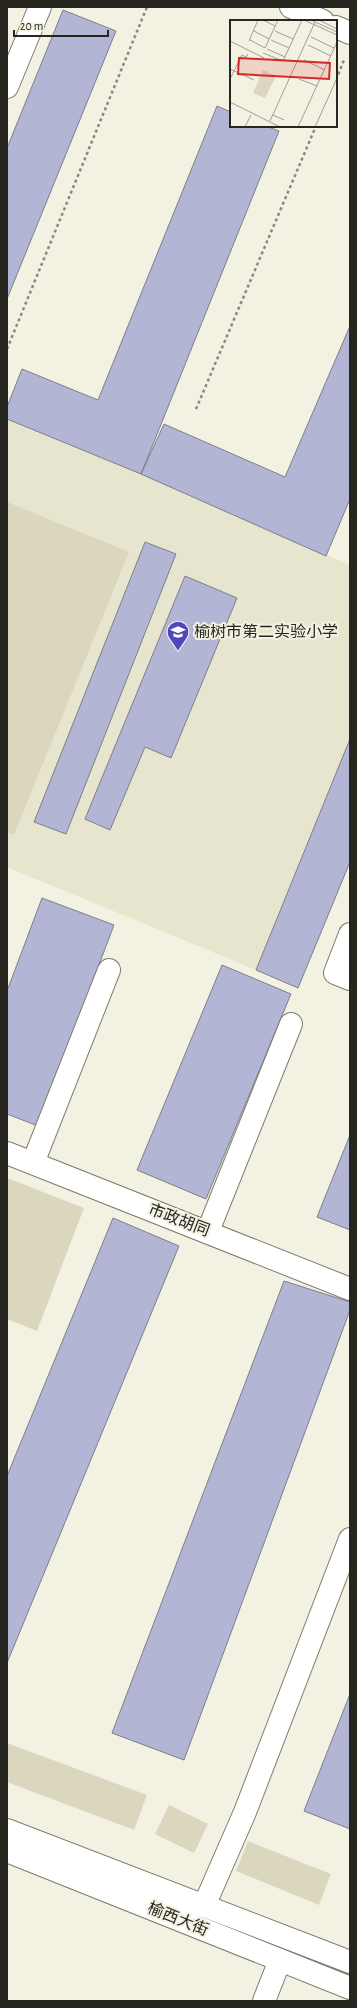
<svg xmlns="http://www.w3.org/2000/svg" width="357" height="2008" font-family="'Alegreya Sans','Noto Sans SC',sans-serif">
  <rect width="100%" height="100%" fill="#f3f1e2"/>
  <path fill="#e8e5ce" d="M7 419 141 474 350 565V739L256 970 7 867Z"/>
  <path fill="#dbd7bf" d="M7 502 129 552 14 835 7 832Z
    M7 1178 84 1208 37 1331 7 1319Z
    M7 1743 147 1795 134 1830 7 1782Z
    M169 1805 208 1824 194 1853 155 1834Z
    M248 1841 331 1874 319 1905 236 1871Z"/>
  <path fill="#b2b6d4" stroke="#7c7e8b" d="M63 10 116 31 7 299V148Z
    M217 106 231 112V126H266L279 131 141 474 7 419V407L22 369 98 400Z
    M350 326V499L326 556 141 474 164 424 285 477Z
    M145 542 176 554 66 834 34 822Z
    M185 576 237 598 171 758 145 747 110 830 85 819Z
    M350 739V862L298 988 256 970Z
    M42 898 114 925 38 1126 7 1114V991Z
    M222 965 291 994 206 1199 137 1170Z
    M350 1135V1230L317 1217Z
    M113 1218 179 1246 7 1663V1476Z
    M284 1281 350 1302V1310L184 1760 112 1733Z
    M350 1694V1829L304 1811Z"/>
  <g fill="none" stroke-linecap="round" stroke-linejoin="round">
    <g stroke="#7e7c6e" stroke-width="24">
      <path id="minor" d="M291 7 323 21
        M336 27 350 33
        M7 87 40 7
        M350 934 335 973 350 979
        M7 1153 350 1289
        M33 1163 109 970
        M208 1231 291 1024
        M204 1906 245 1812 350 1539
        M264 2001 280 1960"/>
    </g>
    <g stroke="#7e7c6e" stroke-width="24">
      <path id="major" d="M7 1830 350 1962
        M7 1851 350 1988"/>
    </g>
    <path stroke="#8a887e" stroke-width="2.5" stroke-dasharray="3 3" stroke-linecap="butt" d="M336 80 344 60
      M7 349 147 7
      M196 409 316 126"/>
    <use href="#minor" stroke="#fff" stroke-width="22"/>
    <use href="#major" stroke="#fff" stroke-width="22"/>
  </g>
  <defs>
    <g id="school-pin" transform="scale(1.15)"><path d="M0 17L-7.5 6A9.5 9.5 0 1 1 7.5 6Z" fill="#4e46bd" stroke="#f3f1e2"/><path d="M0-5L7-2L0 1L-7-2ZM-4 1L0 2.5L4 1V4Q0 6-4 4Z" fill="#fff"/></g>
  </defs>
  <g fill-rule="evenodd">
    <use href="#school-pin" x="178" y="632"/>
  </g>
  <g text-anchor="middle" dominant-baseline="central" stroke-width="4" stroke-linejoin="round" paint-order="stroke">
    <g font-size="16" fill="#26251f" stroke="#f3f1e2" text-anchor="start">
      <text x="194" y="632">榆树市第二实验小学</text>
    </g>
    <g font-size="16" fill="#26251f" stroke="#f3f1e2">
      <text transform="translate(179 1220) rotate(21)">市政胡同</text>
      <text transform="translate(178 1919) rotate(22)">榆西大街</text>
    </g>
  </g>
  <g transform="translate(230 20)">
    <rect width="107" height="107" fill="#f3f1e2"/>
    <path d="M33 50 46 56 35 78 23 73Z" fill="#dbd7bf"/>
    <path fill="none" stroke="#a19f94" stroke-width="1" d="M33 0 45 6M74 0 107 15M81 0 107 12M89 0 107 9M24 11 39 19M45 11 63 19M81 17 104 28M20 20 35 28 48 0M41 20 59 28M0 21 34 38M19 21 28 0M78 25 101 36M37 29 55 37M33 33 53 41 72 0M74 40 95 50M0 49 24 60M0 59 12 35 16 37 18 34M69 59 87 66M0 82 50 107M43 95 54 100M40 101 85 2M15 107 21 95M68 107 107 22M85 107 107 58"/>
    <path fill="#d62828" fill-opacity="0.15" stroke="#d62828" stroke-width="2" d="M9 38 100 43 99 59 8 54Z"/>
    <rect width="107" height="107" fill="none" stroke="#26251f" stroke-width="2"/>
  </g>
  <rect width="357" height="2008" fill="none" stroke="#26251f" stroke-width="16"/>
  <path d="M14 30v6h94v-6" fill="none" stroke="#26251f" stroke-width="2"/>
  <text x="20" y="30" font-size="12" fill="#26251f" stroke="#f3f1e2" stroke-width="3" paint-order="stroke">20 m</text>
</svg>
